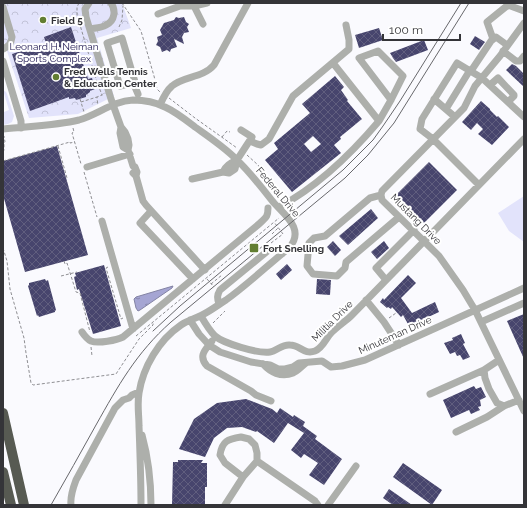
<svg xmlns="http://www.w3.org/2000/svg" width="527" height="508" font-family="Raleway,sans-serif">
  <defs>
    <pattern id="park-crowns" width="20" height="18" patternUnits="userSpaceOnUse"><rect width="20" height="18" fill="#e2e3fb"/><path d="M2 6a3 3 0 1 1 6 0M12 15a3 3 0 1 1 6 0" fill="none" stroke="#c2c3d8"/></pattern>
    <pattern id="water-ripples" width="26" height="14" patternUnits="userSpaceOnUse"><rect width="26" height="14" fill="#a5a5d3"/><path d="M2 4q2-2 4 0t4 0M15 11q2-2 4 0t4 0" fill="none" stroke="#8787ac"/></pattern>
    <pattern id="building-cross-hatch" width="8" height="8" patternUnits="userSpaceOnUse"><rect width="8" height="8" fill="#47456d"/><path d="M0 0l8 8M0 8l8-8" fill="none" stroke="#605e7e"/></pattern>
  </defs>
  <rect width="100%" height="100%" fill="#fafafe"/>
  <path fill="#e2e3fb" d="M3 90 6 92 7 94 14 116 12 122 8 124 3 125V118L4 117V112L9 110Z
    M524 196V242L509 231 498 213Z"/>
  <path fill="url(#park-crowns)" d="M3 3H122L131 28 97 38 114 96 78 114 29 118 3 39Z"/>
  <path fill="url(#water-ripples)" stroke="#8383a4" d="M173 286 172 288 140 310 138 311 136 308 134 299 136 297Z"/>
  <path fill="url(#building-cross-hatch)" fill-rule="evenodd" d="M176 17 179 18 184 17 186 22 189 24 187 27 189 32 184 33 182 37 184 44 174 39 177 47 171 49 170 52 167 50 162 52 160 47 156 45 158 41 157 37 162 35 160 30 164 23 174 20Z
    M71 27 88 79 92 78 95 89 90 91V92L86 95V97L76 100 75 98 69 99V97L30 111 12 54 46 43 44 37Z
    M379 28 383 40 359 48 355 35Z
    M475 36 485 42 479 50 470 44Z
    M424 40 428 50 396 62 393 58 390 53Z
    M512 64 516 66 524 74V87L506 70Z
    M335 76 344 87 341 90 348 100 347 101 362 119 340 137 341 139 334 145 341 153 292 192 265 160 278 149 274 143 310 113 302 104ZM313 136 321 144 311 152 304 144Z
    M481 101 490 109V110L497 117 498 116 509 127 492 145 478 134 483 129 477 123 471 130 462 122Z
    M57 146 88 255 25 272 3 195V161Z
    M429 162 457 190 424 223 396 195Z
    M371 209 378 218 348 245 339 236Z
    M333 241 341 250 335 256 327 247Z
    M384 241 389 248 377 259 371 252Z
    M287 264 292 270 281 280 276 274Z
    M104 265 121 326 93 334 79 289 77 290 74 277 76 276 75 273Z
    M408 275 416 283 401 298 412 313 435 302 439 312 409 326 403 315 401 317 392 307 391 309 388 307 387 308 380 302 383 298 384 300Z
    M45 279 46 281 48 280 56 310 55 311V312L39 317 38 315 37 316 28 286 29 285V283Z
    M317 279 331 280 330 295 316 294Z
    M524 314V359L507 321Z
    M461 334 465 343 463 344 470 357 463 360 460 355 457 356 455 352 450 354 444 343 453 340 452 338Z
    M474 386 476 389 481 387 486 397 480 400 481 406 478 407 480 410 471 414 469 410 451 418 443 400Z
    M246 399 272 409 277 413 280 408 293 417 294 415 305 422 303 426 317 436 315 439 342 459 324 485 309 475 318 463 304 454 301 458 291 450 304 433 288 423 274 443 257 431 256 432 242 427 227 428 214 438 205 457 179 449 194 419 217 403Z
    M178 460H203L201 463H207V487H205V505H172L173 462H178Z
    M403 463 442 490 432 505 393 477Z
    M389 489 412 505H393L383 498Z"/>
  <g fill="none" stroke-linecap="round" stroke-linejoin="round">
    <path stroke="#8e8e92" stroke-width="1" stroke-dasharray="3 2" stroke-linecap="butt" d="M79 3 77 7V15L97 82 102 95 97 97V99L98 105
      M122 3 141 31 154 76 157 89 160 92
      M119 27 122 20 123 6
      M169 98 195 118 237 148
      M80 99 84 112
      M81 102 97 97
      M73 128 74 132 72 133 81 164
      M222 137 227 131 230 132
      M58 146 67 178
      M3 152 4 150V143L5 142 4 136
      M247 155 258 165 284 198
      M3 161 70 142V143L75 142
      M84 172 97 217
      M3 196V198
      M272 234 278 228
      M271 243 283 234 274 222
      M3 248 7 261 10 289 24 338 26 353 31 383 33 385 116 374 139 339 153 325V323
      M64 261 65 264 67 263 76 292 80 293 90 332
      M108 267 106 268 121 319 123 318
      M61 276 77 272
      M207 279 214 287
      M211 284 222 275
      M389 318 396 313
      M213 323 225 311
      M136 336 279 218
      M91 347 92 356"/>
    <path stroke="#adafab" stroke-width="7" d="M89 3 85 9 86 17 111 99 121 127 125 132 128 139 129 145 128 150 133 166 135 167 137 172 136 176
      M3 7 12 37C11 44 9 46 3 49
      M158 14 180 6H194
      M524 23 500 56 475 86 464 108 382 191 381 195 382 200 439 256 463 290 475 310 524 411
      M203 24 194 6 207 3
      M90 29C95 28 102 28 106 25 115 21 116 10 111 3
      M493 39 487 22 508 5 524 11
      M503 51 516 61H520L524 56
      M3 61 21 121V128
      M471 71 491 41 496 37 507 45
      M135 82 120 86 107 43 122 38 135 82V87L138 94
      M490 85 498 78 514 95V96L508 102
      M434 99 455 117
      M160 105C163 98 166 91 172 86 183 76 203 78 214 65L248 3
      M446 109 470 70
      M379 121 391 100 403 76 378 51 359 58 391 100
      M121 127 120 133 123 147 128 150
      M3 129C28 126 54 126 79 120 97 115 113 101 133 100 144 100 155 102 165 107 176 112 186 120 195 127 209 137 224 147 236 159 250 172 262 188 274 203 286 216 305 230 289 248 268 265 247 285 226 300 218 305 209 312 200 316 194 319 187 321 181 325 159 340 143 367 139 393 137 404 139 415 139 426 140 453 141 479 141 505
      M250 141 257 144 261 145 269 139 293 96 349 49V40L346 25
      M87 167 130 154
      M223 172C226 165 231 163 237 160
      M133 173 136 176 143 201 146 205 205 270
      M192 179 223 172 229 173 235 169 237 160 252 137 241 130
      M479 185 433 139 420 129 422 119 457 63 482 78 524 117
      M381 195 370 198 325 236 314 238 309 243 307 266 313 274 337 276 345 268 346 262 399 217
      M279 207C317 187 351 154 379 121L333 63
      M151 211 140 223 193 279
      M102 221 133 329
      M386 280 376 268 414 230
      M366 300 384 322 399 345
      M219 304C217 298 217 295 220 290L270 249 276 250 283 253
      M201 316C205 323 209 330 215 336 223 343 258 354 270 352 277 351 282 344 290 345 300 345 304 355 315 351 323 348 326 338 331 333 338 326 346 321 352 315L524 139
      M190 320 199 334 209 345 220 352 251 362 270 365 278 369H285L293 367 299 363 322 361 331 367 342 366 365 360 524 288
      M481 322 524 303
      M82 332C84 335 87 339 91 341 98 344 117 340 123 337L259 224C265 218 268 218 268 208
      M212 341C205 350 198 356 207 366L251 391 256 395 271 401
      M499 360 484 370 485 378 489 389 497 403 504 406 519 400
      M263 364C270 372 281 378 293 373 298 371 302 366 306 363
      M430 394 484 370
      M456 432 487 417 504 406
      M142 435C148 457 151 482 151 505
      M241 437 249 439 255 445 257 453V461L243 477 225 463 220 455C222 441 228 439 241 437Z
      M257 461 315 501 318 505
      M71 505C70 497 73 488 76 480L115 408 123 400 129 398 132 395 139 392
      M225 505 243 477
      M328 505 356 466"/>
    <path stroke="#575a52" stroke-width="10" d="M3 413 24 505
      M3 472 11 505"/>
    <path stroke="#68686c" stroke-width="1" d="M153 331 180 306 343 170 373 140 383 126 400 101 461 3
      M51 505C66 479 81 452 96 425 118 386 136 353 171 322L345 178 368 155 394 123 469 3"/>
  </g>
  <g fill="#627e32" stroke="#fff" stroke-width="1.5">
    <circle cx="43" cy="20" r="4"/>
    <circle cx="56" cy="77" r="4"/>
    <rect x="249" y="243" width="10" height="10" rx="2"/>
  </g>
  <g text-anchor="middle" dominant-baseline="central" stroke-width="4" stroke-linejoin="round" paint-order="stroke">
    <g font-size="10" font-weight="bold" fill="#343438" stroke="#fff" text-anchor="start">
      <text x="51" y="20">Field 5</text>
      <text x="64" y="71">Fred Wells Tennis<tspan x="64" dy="12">&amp; Education Center</tspan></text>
      <text x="263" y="248">Fort Snelling</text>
    </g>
    <g font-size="10" fill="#282158" stroke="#fff">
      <text x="54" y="46">Leonard H. Neiman<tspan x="54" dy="12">Sports Complex</tspan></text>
    </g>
    <g font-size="10" fill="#343438" stroke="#fff">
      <text transform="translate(278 192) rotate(50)">Federal Drive</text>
      <text transform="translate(416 219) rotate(45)">Mustang Drive</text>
      <text transform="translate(332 321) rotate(-45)">Militia Drive</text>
      <text transform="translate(395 335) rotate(-24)">Minuteman Drive</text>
    </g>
  </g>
  <rect width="527" height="508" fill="none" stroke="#343438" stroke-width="8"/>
  <path d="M383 34v6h77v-6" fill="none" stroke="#343438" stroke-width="2"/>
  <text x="389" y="34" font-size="12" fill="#343438" stroke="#ffffff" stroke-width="3" paint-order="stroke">100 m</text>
</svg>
